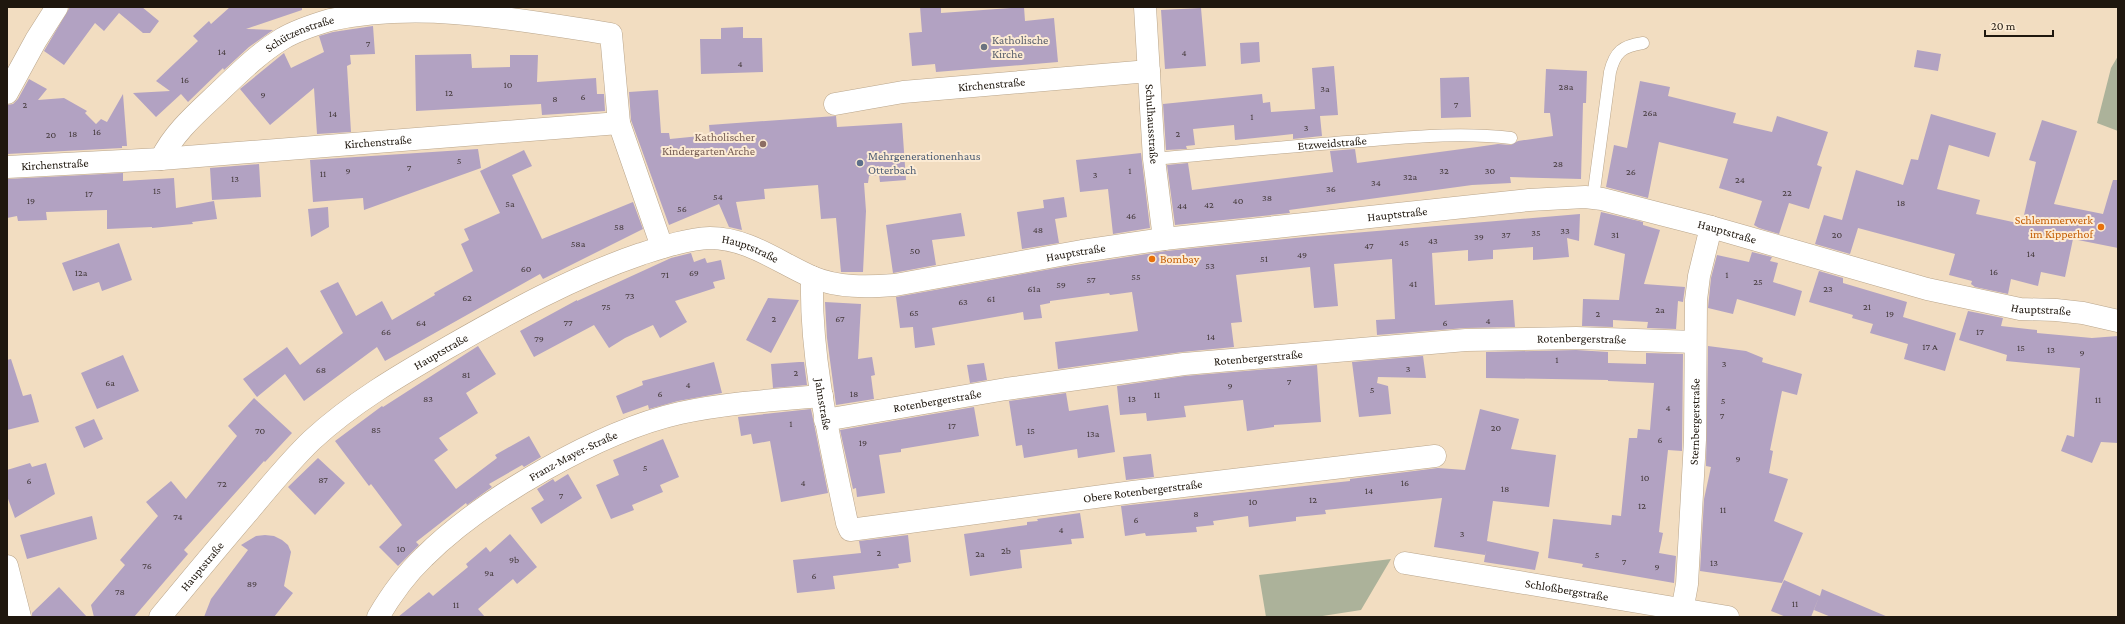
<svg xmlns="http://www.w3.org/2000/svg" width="2125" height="624" font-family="'Crimson Pro',serif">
  <rect width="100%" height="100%" fill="#f2ddc1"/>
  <path fill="#acb29a" d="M2118 56V131L2097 123 2111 68Z
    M1391 559 1361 610 1316 617H1266L1259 575Z"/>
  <path fill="#b2a2c2" d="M70 7H142L159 21 150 33H143L119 13 104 31 95 23 64 65 44 51Z
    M230 7H302V10L246 29 273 30 249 47 224 70 223 68 188 102 181 94 156 117 133 93 170 91 156 81 198 41 193 36 209 21 211 24Z
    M920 7H941V13L1024 7 1025 21 1054 18 1058 62 936 72 935 64 912 66 909 33 922 32Z
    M1201 8 1206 66 1165 69 1161 10Z
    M373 26 375 54 350 55 351 64 347 66 351 132 317 134 314 88 270 125 240 89 284 53 291 68 324 52 319 36 333 32Z
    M743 27V38H762L763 72 701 74 700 39H721V28Z
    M1259 42 1260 62 1241 64 1240 43Z
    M1917 50 1941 54 1938 71 1914 67Z
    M471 54 472 68 510 67V55H538L537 82 596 78 597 94H604L605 111 542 115 541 104 416 111 415 55Z
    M1334 66 1338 115 1320 116 1322 136 1293 139V134L1235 140 1234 125 1193 129 1195 145 1186 146 1187 149 1166 150 1163 104 1262 94 1263 103 1270 102 1271 112 1315 109 1312 68Z
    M1546 69 1587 71 1586 103H1583L1581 179 1510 177 1511 183 1472 185 1289 210 1290 213 1175 225 1167 165 1188 163 1192 190 1333 172 1330 151 1355 149 1357 163 1477 147 1498 144 1511 145 1518 141 1553 136 1550 113H1544Z
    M1469 77 1471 117 1441 118 1440 78Z
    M29 79 47 89 38 100 64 98 87 111 85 113 96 124 101 119 107 122 123 94 127 146H122V148L7 154V105L13 104 18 99Z
    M1640 81 1670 87 1668 96 1736 113 1733 123 1772 132 1777 116 1828 132 1817 165 1822 167 1809 209 1789 203 1779 234 1759 228 1754 225 1762 201 1719 188 1728 159 1659 142 1648 198 1606 187 1614 145 1627 148Z
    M658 90 661 133H669L670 139 710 135 709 125 836 116 837 127 902 123 906 180 880 182 879 175 869 176 868 183H864L866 211 863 272H841L836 218 821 219 818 185 764 189 765 199 736 202 742 230 729 227 719 204 669 225 631 120 629 92Z
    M1931 114 1996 133 1989 157 1949 145 1937 189 1980 200 1976 214 2022 224 2036 162 2029 160 2042 120 2077 131 2054 204 2103 214 2113 180H2118V248L2073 239 2065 277 2041 272 2038 286 2011 279 2008 294 1975 287 1971 284 1972 281 1949 275 1955 254 1858 228 1850 254 1815 244 1824 215 1842 220 1856 170 1903 185 1911 159 1918 160Z
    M478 149 481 168 364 210 363 198 313 202 310 160Z
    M524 150 532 166 512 175 542 239 633 202 643 229 543 279 540 274 385 361 377 347 304 401 285 374 257 397 243 379 287 347 300 365 343 333 320 291 338 282 356 316 382 301 392 320 435 295 434 293 473 271 461 244 469 240 464 229 500 213 480 171Z
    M1141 153 1150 228 1113 234 1108 189 1080 192 1076 160Z
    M259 164 261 197 212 200 210 168Z
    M123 173V181L174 178 176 208 214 201 217 219 192 222 193 224 152 228V227L107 229V210L46 212 47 220 18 221 17 216 7 218V179Z
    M1064 197 1067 217 1055 219 1059 243 1022 249 1017 212 1044 208 1043 200Z
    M328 207 329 227 311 237 308 209Z
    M1601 212 1643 222V225L1660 230 1644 284 1685 287 1683 302 1678 301 1676 329 1647 328 1648 322 1613 320V327L1582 326 1583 299 1619 300 1625 254 1594 245Z
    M961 213 965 236 932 240 936 265 893 273 886 225Z
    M1580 214 1579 241 1567 238 1569 257 1533 260V247L1493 250V259L1468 261V250L1432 253 1435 305 1513 300 1515 327 1465 328 1377 335 1376 320 1395 319 1392 259 1334 264 1338 306 1314 308 1310 267 1236 275 1242 322 1231 323 1234 347 1182 352 1058 369 1055 342 1138 331 1132 292 1110 295 1109 293 1050 301V303L1040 305 1042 318 1024 320 1023 312 932 328 935 345 915 348 913 327 900 328 896 297 1062 267 1166 251 1305 237Z
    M119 243 132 280 102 291 99 282 73 291 62 263Z
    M1752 252 1772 257 1770 261 1778 263 1773 282 1802 291 1795 316 1737 299 1733 314 1708 308 1711 278 1717 255 1749 262Z
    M691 253 694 262 705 258 707 263 721 260 725 279 713 282 715 288 675 301 687 322 660 338 653 325 625 338 609 348 594 325 534 357 520 331 577 300V301L671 258Z
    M1819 271 1843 278V283L1907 302 1903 317 1956 333 1945 371 1904 359 1908 344 1870 333 1873 324 1852 318 1853 315 1809 302Z
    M768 298 799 300 771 353 746 340Z
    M825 302 861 304 858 359 872 357 875 375 871 376 874 399 836 405 827 338Z
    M1968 311 2003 318 2001 326 2037 330V333L2092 338 2118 336V443L2101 442 2092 463 2061 451 2067 435 2074 437 2080 368 2006 361 2007 355 1959 340Z
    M478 346 496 374 466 393 478 413 439 438 448 450 434 460 456 489 497 458 495 455 529 436 541 457 524 467 522 465 489 484 492 487 467 505 466 503 416 542 419 545 398 566 379 547 402 525 371 484 369 486 335 441 382 406 383 407Z
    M1708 346 1746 351 1763 358 1762 362 1802 374 1797 395 1782 391 1770 450 1773 451 1769 473 1788 479 1774 521 1803 533 1782 583 1700 571 1704 499 1711 467 1706 466Z
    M1576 350 1608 352V363L1646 364V353L1683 354 1682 451 1668 450 1659 532 1663 533 1659 553 1676 556 1674 583 1582 567 1583 564 1548 558 1553 519 1611 525 1612 515 1621 516 1629 438H1637L1638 429 1650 430 1654 383 1608 381V380L1486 378V352Z
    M123 355 139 391 97 409 81 373Z
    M1423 356 1426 378 1378 377 1377 383 1388 386 1391 414 1359 417 1352 362Z
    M11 359 23 396 31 394 39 422 7 430V360Z
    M714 362 722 393 678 401 649 409 648 405 623 414 616 396 643 385 642 381Z
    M799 362H804L807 385 773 388 771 364Z
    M984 363 987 380 970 383 967 365Z
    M1317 365 1321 422 1274 425V427L1247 431 1243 400 1184 406 1186 417 1147 421 1146 413 1120 415 1117 386 1185 376Z
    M1066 393 1069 411 1108 405 1115 452 1078 458 1077 449 1024 458 1022 445 1016 446 1009 401Z
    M254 398 292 433 265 462 264 461 184 550 188 554 134 617H94L91 605 125 565 120 560 158 516 146 502 171 481 186 499 237 436 228 426Z
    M974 407 979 436 901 449V452L879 455 885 493 857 497 856 488 853 489 840 430Z
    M811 409 828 493 781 502 770 441 753 444 751 434 741 436 738 417Z
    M1480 409 1519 419 1511 449 1556 455 1549 507 1493 501 1487 541 1539 552 1535 570 1484 562 1486 550 1485 555 1434 547 1442 498 1325 510 1326 514 1296 517V521L1249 527 1248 516 1213 521 1214 525 1196 527 1197 532 1146 536 1145 533 1125 536 1121 506 1350 481V479L1438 468 1465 470Z
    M94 419 103 439 84 448 75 427Z
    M663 439 679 477 660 485 663 492 632 505 634 510 611 519 596 485 619 475 613 460Z
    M1151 454 1154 477 1126 480 1123 457Z
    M318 458 345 483 315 515 288 487Z
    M30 463 32 467 46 463 55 494 15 518 7 496V470Z
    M568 474 582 498 541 524 531 508 544 500 537 489 553 479 555 482Z
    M1080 513 1084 538 1071 539 1072 544 1020 550 1022 568 970 576 964 534 1027 525V522L1038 521 1037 519Z
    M92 516 97 539 27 559 20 535Z
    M510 534 537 567 517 584 513 579 478 609 485 617H398L429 592 433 596 468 567 466 564 486 547 490 552Z
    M265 535 274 536 282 540 288 545 291 552 284 586 293 593 274 617H204L211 599 248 550 241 545 256 536Z
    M908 535 911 562 898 564 899 568 833 576 835 589 797 593 793 560 861 553 859 541Z
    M1784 580 1820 596 1822 589 1888 617H1831L1814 610 1819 597 1811 617H1786L1771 611Z
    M59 587 87 617H32V613Z"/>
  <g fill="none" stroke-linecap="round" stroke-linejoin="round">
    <g stroke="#b9a58b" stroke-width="13">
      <g id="service">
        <path id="s1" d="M1154 159C1223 153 1291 146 1360 141 1411 137 1461 132 1511 138"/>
        <path d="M1593 198 1610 72C1615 52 1622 46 1643 43"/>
      </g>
    </g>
    <g stroke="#b9a58b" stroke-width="23">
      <g id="minor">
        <path id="s2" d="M1145 7 1154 159 1164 239"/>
        <path d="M7 93 36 40 57 7"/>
        <path id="s3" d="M835 104 903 92 1149 71"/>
        <path id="s4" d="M161 159C174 132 198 112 220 91 239 73 259 53 282 39 297 30 313 25 330 20 422 0 519 20 611 34L619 123 662 247"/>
        <path id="s5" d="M7 167 161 159 619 123"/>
        <path id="s6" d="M812 277C810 360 830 442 847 523L850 530 1133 492 1435 456"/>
        <path id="s7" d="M825 420 1006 389 1184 364 1466 340 1576 338 1695 342"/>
        <path id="s8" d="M1405 563 1728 617"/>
        <path id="s9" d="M160 617C189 582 218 547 248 512 268 488 289 462 312 440 352 403 400 375 447 348 510 312 573 277 641 254 663 247 687 239 710 238 748 238 778 262 812 277 838 288 867 287 895 285L1082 251 1164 239 1529 200 1585 197 1602 199 1711 227 1927 289 2020 309 2056 310 2083 313 2118 321"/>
        <path id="s10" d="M378 617C391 595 405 575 424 557 482 499 600 431 680 413 727 403 775 400 822 396"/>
        <path id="s11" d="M1681 617 1687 584 1695 440 1696 300 1699 276 1711 227"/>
      </g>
    </g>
    <g stroke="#b9a58b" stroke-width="23">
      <path id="tertiary" d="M7 566 20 617"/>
    </g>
    <use href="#service" stroke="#fff" stroke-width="12"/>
    <use href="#minor" stroke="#fff" stroke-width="22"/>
    <use href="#tertiary" stroke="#fff" stroke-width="22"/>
  </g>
  <circle fill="#6b7280" stroke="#fcebd4" stroke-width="1.5" cx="984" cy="47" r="4"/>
  <circle fill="#8d6e63" stroke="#fcebd4" stroke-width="1.5" cx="763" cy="144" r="4"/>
  <circle fill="#5c6f8a" stroke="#fcebd4" stroke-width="1.5" cx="860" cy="163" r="4"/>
  <g fill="#e8710a" stroke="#fcebd4" stroke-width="1.5">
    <circle cx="2101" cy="227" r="4"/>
    <circle cx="1152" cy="259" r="4"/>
  </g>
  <g text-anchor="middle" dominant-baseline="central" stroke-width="4" stroke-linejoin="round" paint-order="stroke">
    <g font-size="10" fill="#443a3b">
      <text x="368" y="43">7</text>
      <text x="222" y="51">14</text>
      <text x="1184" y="52">4</text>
      <text x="740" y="63">4</text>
      <text x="185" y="79">16</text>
      <text x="508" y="84">10</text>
      <text x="1566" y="86">28a</text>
      <text x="1325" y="88">3a</text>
      <text x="449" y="92">12</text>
      <text x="263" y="94">9</text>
      <text x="583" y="96">6</text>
      <text x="555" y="98">8</text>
      <text x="25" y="104">2</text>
      <text x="1456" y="104">7</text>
      <text x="1650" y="112">26a</text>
      <text x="333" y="113">14</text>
      <text x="1252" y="116">1</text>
      <text x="1306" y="127">3</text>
      <text x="97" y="131">16</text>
      <text x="73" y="133">18</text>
      <text x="1178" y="133">2</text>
      <text x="51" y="134">20</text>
      <text x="459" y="160">5</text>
      <text x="1558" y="163">28</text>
      <text x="409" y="167">7</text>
      <text x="348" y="170">9</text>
      <text x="1130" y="170">1</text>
      <text x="1444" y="170">32</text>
      <text x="1490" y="170">30</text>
      <text x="1631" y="171">26</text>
      <text x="323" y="173">11</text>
      <text x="1095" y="174">3</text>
      <text x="1410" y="176">32a</text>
      <text x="235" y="178">13</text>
      <text x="1740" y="179">24</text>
      <text x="1376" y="182">34</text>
      <text x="1331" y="188">36</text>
      <text x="157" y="190">15</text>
      <text x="1787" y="192">22</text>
      <text x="89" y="193">17</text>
      <text x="718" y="196">54</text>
      <text x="1267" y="197">38</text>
      <text x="31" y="200">19</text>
      <text x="1238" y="200">40</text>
      <text x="1901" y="202">18</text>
      <text x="510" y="203">5a</text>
      <text x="1209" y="204">42</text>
      <text x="1182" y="205">44</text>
      <text x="682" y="208">56</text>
      <text x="1131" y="215">46</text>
      <text x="619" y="226">58</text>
      <text x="1038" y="229">48</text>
      <text x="1565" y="230">33</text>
      <text x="1536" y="232">35</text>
      <text x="1506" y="234">37</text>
      <text x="1615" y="234">31</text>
      <text x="1837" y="234">20</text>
      <text x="1479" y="236">39</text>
      <text x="1433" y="240">43</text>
      <text x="1404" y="242">45</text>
      <text x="578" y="243">58a</text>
      <text x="1369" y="245">47</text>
      <text x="915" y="250">50</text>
      <text x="2031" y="253">14</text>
      <text x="1302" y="254">49</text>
      <text x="1264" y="258">51</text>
      <text x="1210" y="265">53</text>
      <text x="526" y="268">60</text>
      <text x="1994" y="271">16</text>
      <text x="81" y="272">12a</text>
      <text x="694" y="272">69</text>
      <text x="665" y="274">71</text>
      <text x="1727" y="274">1</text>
      <text x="1136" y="276">55</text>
      <text x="1091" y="279">57</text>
      <text x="1758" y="281">25</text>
      <text x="1413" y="283">41</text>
      <text x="1061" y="284">59</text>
      <text x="1034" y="288">61a</text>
      <text x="1828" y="288">23</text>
      <text x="630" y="295">73</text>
      <text x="467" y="297">62</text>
      <text x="991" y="298">61</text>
      <text x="963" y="301">63</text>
      <text x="606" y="306">75</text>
      <text x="1867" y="306">21</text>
      <text x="1660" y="309">2a</text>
      <text x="914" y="312">65</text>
      <text x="1598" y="313">2</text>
      <text x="1890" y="313">19</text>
      <text x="774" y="318">2</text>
      <text x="840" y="318">67</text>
      <text x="1488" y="320">4</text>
      <text x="421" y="322">64</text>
      <text x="568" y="322">77</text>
      <text x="1445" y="322">6</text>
      <text x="386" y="331">66</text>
      <text x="1980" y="331">17</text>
      <text x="1211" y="336">14</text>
      <text x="539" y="338">79</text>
      <text x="1930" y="346">17 A</text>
      <text x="2021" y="347">15</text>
      <text x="2051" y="349">13</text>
      <text x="2082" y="352">9</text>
      <text x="1557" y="359">1</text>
      <text x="1724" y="363">3</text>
      <text x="1408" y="368">3</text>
      <text x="321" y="369">68</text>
      <text x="796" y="372">2</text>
      <text x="466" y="374">81</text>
      <text x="1289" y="381">7</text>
      <text x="110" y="382">6a</text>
      <text x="688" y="384">4</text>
      <text x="1230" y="385">9</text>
      <text x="1372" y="389">5</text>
      <text x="660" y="393">6</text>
      <text x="854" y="393">18</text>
      <text x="1157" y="394">11</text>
      <text x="428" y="398">83</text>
      <text x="1132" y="398">13</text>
      <text x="2098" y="399">11</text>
      <text x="1723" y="400">5</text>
      <text x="1668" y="407">4</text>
      <text x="1722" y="415">7</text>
      <text x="791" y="423">1</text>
      <text x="952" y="425">17</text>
      <text x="1496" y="427">20</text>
      <text x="376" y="429">85</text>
      <text x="260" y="430">70</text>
      <text x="1031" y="430">15</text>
      <text x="1093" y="433">13a</text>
      <text x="1660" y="439">6</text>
      <text x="863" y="442">19</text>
      <text x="1738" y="458">9</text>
      <text x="645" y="467">5</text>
      <text x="1645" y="477">10</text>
      <text x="323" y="479">87</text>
      <text x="29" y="480">6</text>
      <text x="803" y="482">4</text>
      <text x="1405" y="482">16</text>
      <text x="222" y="483">72</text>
      <text x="1505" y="488">18</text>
      <text x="1369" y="490">14</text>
      <text x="561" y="495">7</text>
      <text x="1313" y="499">12</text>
      <text x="1253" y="501">10</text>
      <text x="1642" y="505">12</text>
      <text x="1723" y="509">11</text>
      <text x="1196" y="513">8</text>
      <text x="178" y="516">74</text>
      <text x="1136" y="519">6</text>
      <text x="1061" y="529">4</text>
      <text x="1462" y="533">3</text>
      <text x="401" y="548">10</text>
      <text x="1006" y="550">2b</text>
      <text x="879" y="552">2</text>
      <text x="980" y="553">2a</text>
      <text x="1597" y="554">5</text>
      <text x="514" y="559">9b</text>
      <text x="1624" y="561">7</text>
      <text x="1714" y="562">13</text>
      <text x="147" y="565">76</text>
      <text x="1657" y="566">9</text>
      <text x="489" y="572">9a</text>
      <text x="814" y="575">6</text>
      <text x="252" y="583">89</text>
      <text x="120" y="591">78</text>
      <text x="1795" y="603">11</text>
      <text x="456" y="604">11</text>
    </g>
    <g font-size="12" fill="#1f170e" stroke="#fcebd4">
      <text stroke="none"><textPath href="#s4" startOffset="190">Schützenstraße</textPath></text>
      <text stroke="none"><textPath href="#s3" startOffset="158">Kirchenstraße</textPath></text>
      <text stroke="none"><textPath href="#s2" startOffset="117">Schulhausstraße</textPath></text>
      <text stroke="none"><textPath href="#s5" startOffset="372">Kirchenstraße</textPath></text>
      <text stroke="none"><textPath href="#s1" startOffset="179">Etzweidstraße</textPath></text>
      <text stroke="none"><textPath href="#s5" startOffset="48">Kirchenstraße</textPath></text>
      <text stroke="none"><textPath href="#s9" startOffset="1386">Hauptstraße</textPath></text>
      <text stroke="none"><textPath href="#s9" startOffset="1721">Hauptstraße</textPath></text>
      <text stroke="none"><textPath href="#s9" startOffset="726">Hauptstraße</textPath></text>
      <text stroke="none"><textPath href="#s9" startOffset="1062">Hauptstraße</textPath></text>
      <text stroke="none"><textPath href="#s9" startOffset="2045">Hauptstraße</textPath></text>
      <text stroke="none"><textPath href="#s7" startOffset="762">Rotenbergerstraße</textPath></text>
      <text stroke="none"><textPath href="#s9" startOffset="390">Hauptstraße</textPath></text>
      <text stroke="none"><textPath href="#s7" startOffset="438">Rotenbergerstraße</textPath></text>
      <text stroke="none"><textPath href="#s7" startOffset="114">Rotenbergerstraße</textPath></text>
      <text stroke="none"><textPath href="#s6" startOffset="128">Jahnstraße</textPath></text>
      <text stroke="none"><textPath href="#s11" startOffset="196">Sternbergerstraße</textPath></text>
      <text stroke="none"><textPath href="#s10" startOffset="257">Franz-Mayer-Straße</textPath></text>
      <text stroke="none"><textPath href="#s6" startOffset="552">Obere Rotenbergerstraße</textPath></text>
      <text stroke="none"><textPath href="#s9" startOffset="66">Hauptstraße</textPath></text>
      <text stroke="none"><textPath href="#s8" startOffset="164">Schloßbergstraße</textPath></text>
    </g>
    <g font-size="12" fill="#5b616d" stroke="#fcebd4" text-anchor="start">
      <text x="992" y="40">Katholische<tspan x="992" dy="14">Kirche</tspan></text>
    </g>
    <g font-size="12" fill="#785e54" stroke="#fcebd4" text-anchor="end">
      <text x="755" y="137">Katholischer<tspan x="755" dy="14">Kindergarten Arche</tspan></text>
    </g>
    <g font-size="12" fill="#4e5e75" stroke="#fcebd4" text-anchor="start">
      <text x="868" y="156">Mehrgenerationenhaus<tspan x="868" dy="14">Otterbach</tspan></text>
    </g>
    <g font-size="12" fill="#c56008" stroke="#fcebd4" text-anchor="end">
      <text x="2093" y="220">Schlemmerwerk<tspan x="2093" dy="14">im Kipperhof</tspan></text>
      <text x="1160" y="259" text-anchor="start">Bombay</text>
    </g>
  </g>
  <rect width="2125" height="624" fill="none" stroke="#1f170e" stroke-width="16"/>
  <path d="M1985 30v6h68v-6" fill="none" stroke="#1f170e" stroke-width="2"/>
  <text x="1991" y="30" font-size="12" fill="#1f170e" stroke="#fcebd4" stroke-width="3" paint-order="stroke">20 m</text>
</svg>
